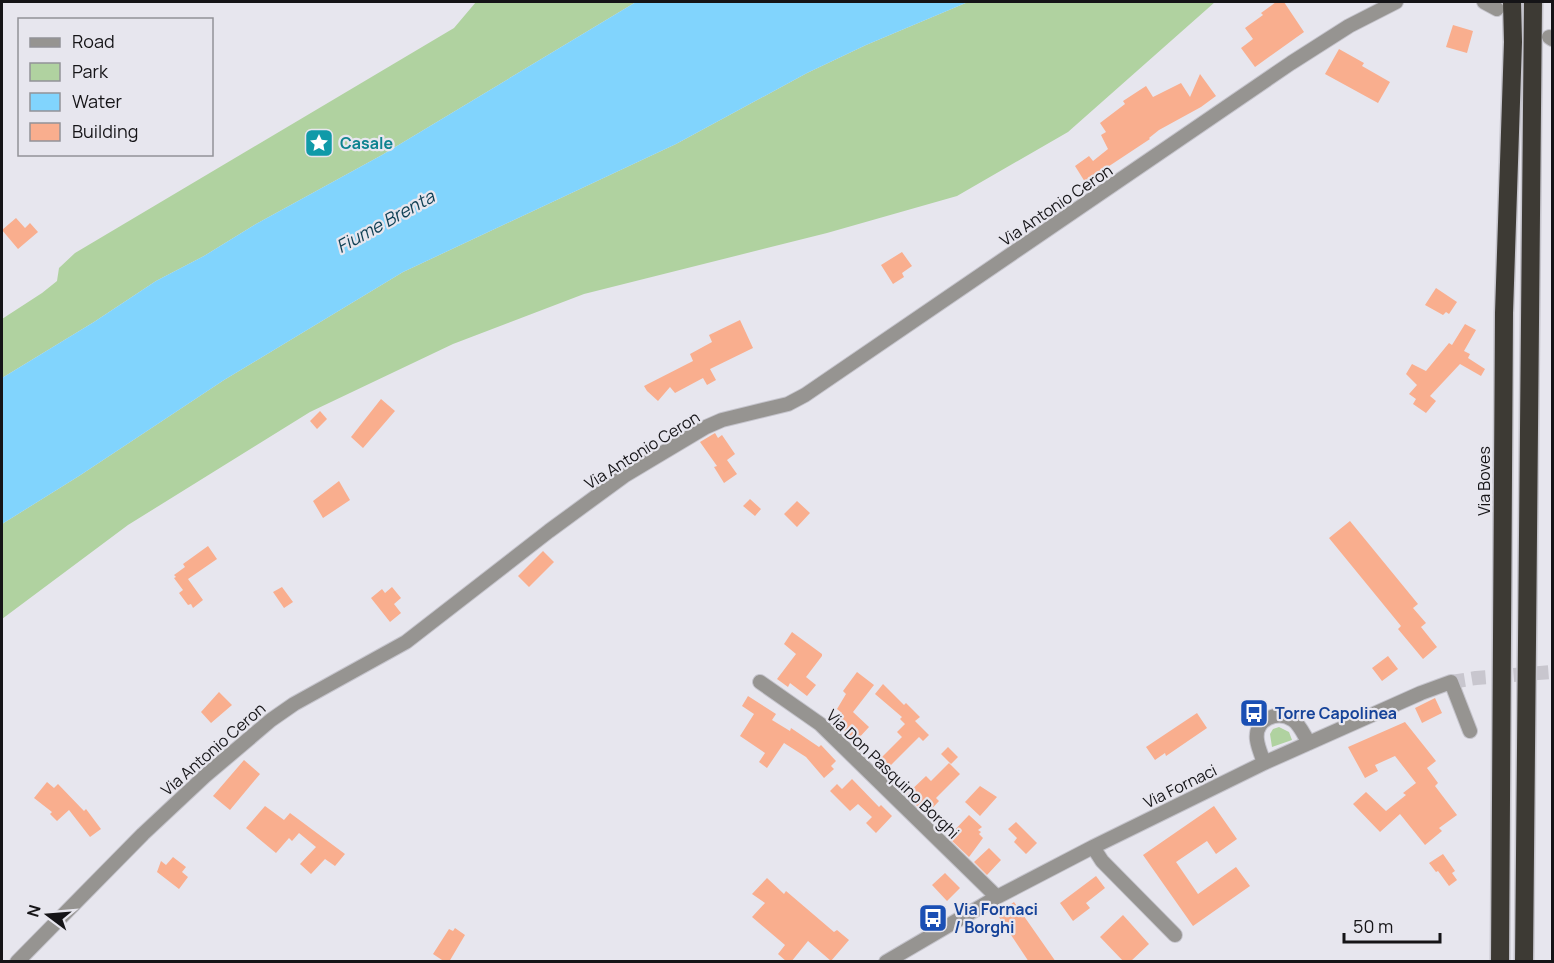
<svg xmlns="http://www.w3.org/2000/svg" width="1554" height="963" font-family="Manrope,sans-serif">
  <rect width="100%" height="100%" fill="#e7e6ee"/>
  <path fill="#b0d2a0" d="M476 2H636L382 155 256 224 204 256 156 281 94 322 2 378V319L42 293 57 281 59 268 75 253 454 28Z
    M968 2H1215L1068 132 957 196 827 233 584 294 453 344 310 412 128 525 2 619V524L79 476 224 380 403 272 676 144 807 73 866 45Z
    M1279 727 1289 732 1292 740 1272 747 1270 734 1273 729Z"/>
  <path fill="#81d4fd" d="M636 2H968L866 45 807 73 676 144 403 272 224 380 79 476 2 524V378L94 322 156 281 204 256 256 224 382 155Z"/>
  <path fill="#f9ae8e" d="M1276 2H1284L1304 32 1255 67 1241 48 1253 39 1245 28 1263 15 1261 13Z
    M1453 25 1473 31 1467 53 1446 47Z
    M1339 49 1364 63 1362 66 1390 82 1378 103 1325 74Z
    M1200 74 1216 96 1201 107 1159 130 1149 138 1150 139 1085 182 1075 166 1089 156 1093 161 1108 149 1101 135 1106 132 1100 123 1125 104 1123 101 1146 86 1153 97 1181 83 1190 97Z
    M16 218 25 228 30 223 38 232 18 249 2 230Z
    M902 252 912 266 902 273 904 277 893 284 881 265Z
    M1436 288 1457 302 1449 314 1446 312 1443 315 1425 305Z
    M740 320 753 348 710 369 716 380 707 385 703 378 675 393 670 387 658 401 647 391 644 386 693 361 690 354 712 342 709 335Z
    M1465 324 1476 330 1464 351 1470 354 1468 358 1485 369 1481 376 1460 364 1430 396 1436 401 1426 413 1413 404 1416 399 1409 394 1417 385 1406 374 1412 364 1426 371 1449 343 1452 345Z
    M381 399 395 411 363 448 351 437Z
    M320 411 327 419 317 429 310 421Z
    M715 433 718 438 722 435 735 454 727 460 737 474 724 483 714 467 717 466 700 442Z
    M339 481 350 500 323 518 313 501Z
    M750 499 761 509 755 516 743 506Z
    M797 501 810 513 797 527 784 514Z
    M1350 521 1418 604 1413 608 1426 623 1421 627 1437 647 1423 659 1398 629 1401 626 1329 538Z
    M208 546 217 559 188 579 203 600 193 608 191 604 188 605 179 593 183 590 174 578 176 577 174 575 185 567 183 564Z
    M543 551 554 562 529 587 518 576Z
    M282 587 293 602 284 608 273 592Z
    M392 587 401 598 394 604 401 613 390 622 371 598 382 589 385 593Z
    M792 632 822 654V656L806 677 816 685 807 696 790 683 788 687 777 679 796 654 784 644Z
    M1388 656 1398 669 1382 681 1372 668Z
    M857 672 874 685 853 712 869 727 856 741 835 722 842 713 837 709 846 694 843 691Z
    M883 684 904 705 906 703 920 717 915 721 929 735 923 741 919 737 883 773 875 764 902 737 897 732 905 724 900 719 902 717 875 694Z
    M219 692 232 705 211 723 201 712Z
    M748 696 776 714 772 720 790 731 791 728 819 747 821 745 836 761 831 766 834 769 824 778 806 757 784 743 767 768 759 762 765 753 740 736 754 714 742 706Z
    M1435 698 1442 713 1422 723 1415 708Z
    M1197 713 1207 728 1166 756 1165 753 1155 760 1146 747Z
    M1405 722 1436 761 1427 768 1438 783 1435 786 1457 815 1439 828 1442 831 1425 845 1400 814 1380 832 1353 804 1366 792 1386 811 1406 795 1403 793 1416 783 1395 756 1375 765 1378 771 1365 778 1348 747Z
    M948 747 958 757 951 764 941 754Z
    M244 760 260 774 230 810 213 796Z
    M949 763 960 774 936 798 939 801 926 815 906 795 926 776 931 781Z
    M852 779 879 807 881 805 892 816 876 833 866 823 872 817 858 804 850 811 830 791 837 784 842 789Z
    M47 782 54 788 58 784 84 811 86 809 101 829 90 837 69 810 57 821 50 814 52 812 34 798Z
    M980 786 997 797 980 816 965 802Z
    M265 806 284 820 290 813 345 854 335 866 325 859 311 874 300 864 316 847 299 833 292 841 289 838 276 853 246 828Z
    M1214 806 1237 839 1216 854 1207 841 1176 862 1198 894 1236 867 1250 886 1193 926 1143 855Z
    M969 815 982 827 978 830 981 832 979 834 983 838 969 857 948 837Z
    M1016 822 1037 843 1026 854 1014 842 1017 838 1008 829Z
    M989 848 1001 860 987 875 974 862Z
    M1443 854 1455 871 1452 873 1457 880 1449 886 1438 871 1436 872 1429 863Z
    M173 857 186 867 182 872 188 877 179 889 157 872 161 861 166 865Z
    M945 873 960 888 947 901 932 885Z
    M1096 876 1105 888 1086 903 1090 908 1073 921 1060 903Z
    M767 878 784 894 786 891 834 932 837 930 849 940 831 961 808 941 791 962H787L778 954 785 945 752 917 765 903 752 894Z
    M1014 902 1056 962H1029L997 914Z
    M1123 915 1149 944 1130 962H1124L1100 937Z
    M455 928 465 935 449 962H445L433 954 449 929 453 931Z"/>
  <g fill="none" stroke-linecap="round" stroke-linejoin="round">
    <path stroke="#c8c6ce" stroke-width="14" stroke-dasharray="14 7" stroke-linecap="butt" d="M1451 682 1476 678 1552 672"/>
    <g stroke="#c5c4cc" stroke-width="16">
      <path id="minor" d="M1484 2 1497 9
        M1549 37 1552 39
        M760 682 820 724 997 897
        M1264 763C1262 756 1258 748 1257 740 1254 720 1277 709 1293 720 1300 725 1304 735 1309 743
        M1093 847 1102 861 1175 935
        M17 962 143 834 205 776 271 720 294 704 406 642 549 531 624 476 649 461 706 427 722 420 788 404 805 395 1291 63 1349 26 1396 2
        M886 962 997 897 1093 847 1264 763 1421 693 1451 682 1470 731"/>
    </g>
    <g stroke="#c5c4cc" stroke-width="21">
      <path id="highway" d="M1500 962 1504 313 1513 42 1512 2
        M1524 962 1533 2"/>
    </g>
    <use href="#minor" stroke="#969491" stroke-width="14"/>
    <use href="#highway" stroke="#3d3a34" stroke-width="18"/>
  </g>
  <defs>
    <g id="sight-square" transform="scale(1.5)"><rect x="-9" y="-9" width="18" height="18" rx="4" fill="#0f9aa8" stroke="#e7e6ee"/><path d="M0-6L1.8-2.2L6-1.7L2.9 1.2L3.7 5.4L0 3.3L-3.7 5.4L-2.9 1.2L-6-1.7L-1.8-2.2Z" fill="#fff"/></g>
    <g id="bus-square" transform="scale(1.5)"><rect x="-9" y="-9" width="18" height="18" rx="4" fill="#1a4fb4" stroke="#e7e6ee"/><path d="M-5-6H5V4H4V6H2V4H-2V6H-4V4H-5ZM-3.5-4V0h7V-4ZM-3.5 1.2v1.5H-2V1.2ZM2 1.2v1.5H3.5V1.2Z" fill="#fff"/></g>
  </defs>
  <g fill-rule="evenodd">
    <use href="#sight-square" x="319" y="143"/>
    <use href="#bus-square" x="1254" y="713"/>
    <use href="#bus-square" x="933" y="918"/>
  </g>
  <g text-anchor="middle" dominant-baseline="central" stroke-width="4.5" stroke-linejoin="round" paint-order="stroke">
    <g font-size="16" font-weight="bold" fill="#0d838f" stroke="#e7e6ee" text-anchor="start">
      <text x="340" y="143">Casale</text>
    </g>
    <g font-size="16" fill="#151417" stroke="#e7e6ee">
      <text transform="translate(1056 205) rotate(-34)">Via Antonio Ceron</text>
      <text transform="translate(642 450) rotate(-32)">Via Antonio Ceron</text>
      <text transform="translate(1484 481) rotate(-90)">Via Boves</text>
      <text transform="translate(213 749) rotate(-41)">Via Antonio Ceron</text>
      <text transform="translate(893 774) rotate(44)">Via Don Pasquino Borghi</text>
      <text transform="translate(1180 786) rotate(-26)">Via Fornaci</text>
    </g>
    <g font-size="16" font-weight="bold" fill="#164399" stroke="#e7e6ee" text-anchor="start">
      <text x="1275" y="713">Torre Capolinea</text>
      <text x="954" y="909">Via Fornaci<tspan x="954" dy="18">/ Borghi</tspan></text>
    </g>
    <g font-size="18" font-style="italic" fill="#0e3f54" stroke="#e7e6ee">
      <text transform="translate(385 221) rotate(-29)">Fiume Brenta</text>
    </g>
  </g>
  <rect width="1554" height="963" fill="none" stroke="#151417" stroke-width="6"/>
  <rect x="18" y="18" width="195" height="138" fill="#e7e6ee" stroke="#939298" stroke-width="1.5"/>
  <rect x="30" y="38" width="30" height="9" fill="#969491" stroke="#939298" stroke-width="1.5"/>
  <text x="72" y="48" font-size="18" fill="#151417">Road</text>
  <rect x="30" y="63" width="30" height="18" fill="#b0d2a0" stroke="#939298" stroke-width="1.5"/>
  <text x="72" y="78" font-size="18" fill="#151417">Park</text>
  <rect x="30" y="93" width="30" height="18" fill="#81d4fd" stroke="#939298" stroke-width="1.5"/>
  <text x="72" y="108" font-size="18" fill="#151417">Water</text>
  <rect x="30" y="123" width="30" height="18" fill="#f9ae8e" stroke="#939298" stroke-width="1.5"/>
  <text x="72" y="138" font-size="18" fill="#151417">Building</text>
  <g transform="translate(48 915) rotate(286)" stroke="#e7e6ee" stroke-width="4.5" paint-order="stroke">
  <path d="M0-4.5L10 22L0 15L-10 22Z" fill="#151417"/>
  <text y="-9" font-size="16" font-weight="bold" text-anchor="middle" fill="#151417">N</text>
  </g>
  <path d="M1344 933v9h96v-9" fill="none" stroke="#151417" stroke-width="3"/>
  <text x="1353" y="933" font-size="18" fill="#151417" stroke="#e7e6ee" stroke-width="4.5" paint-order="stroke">50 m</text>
</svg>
